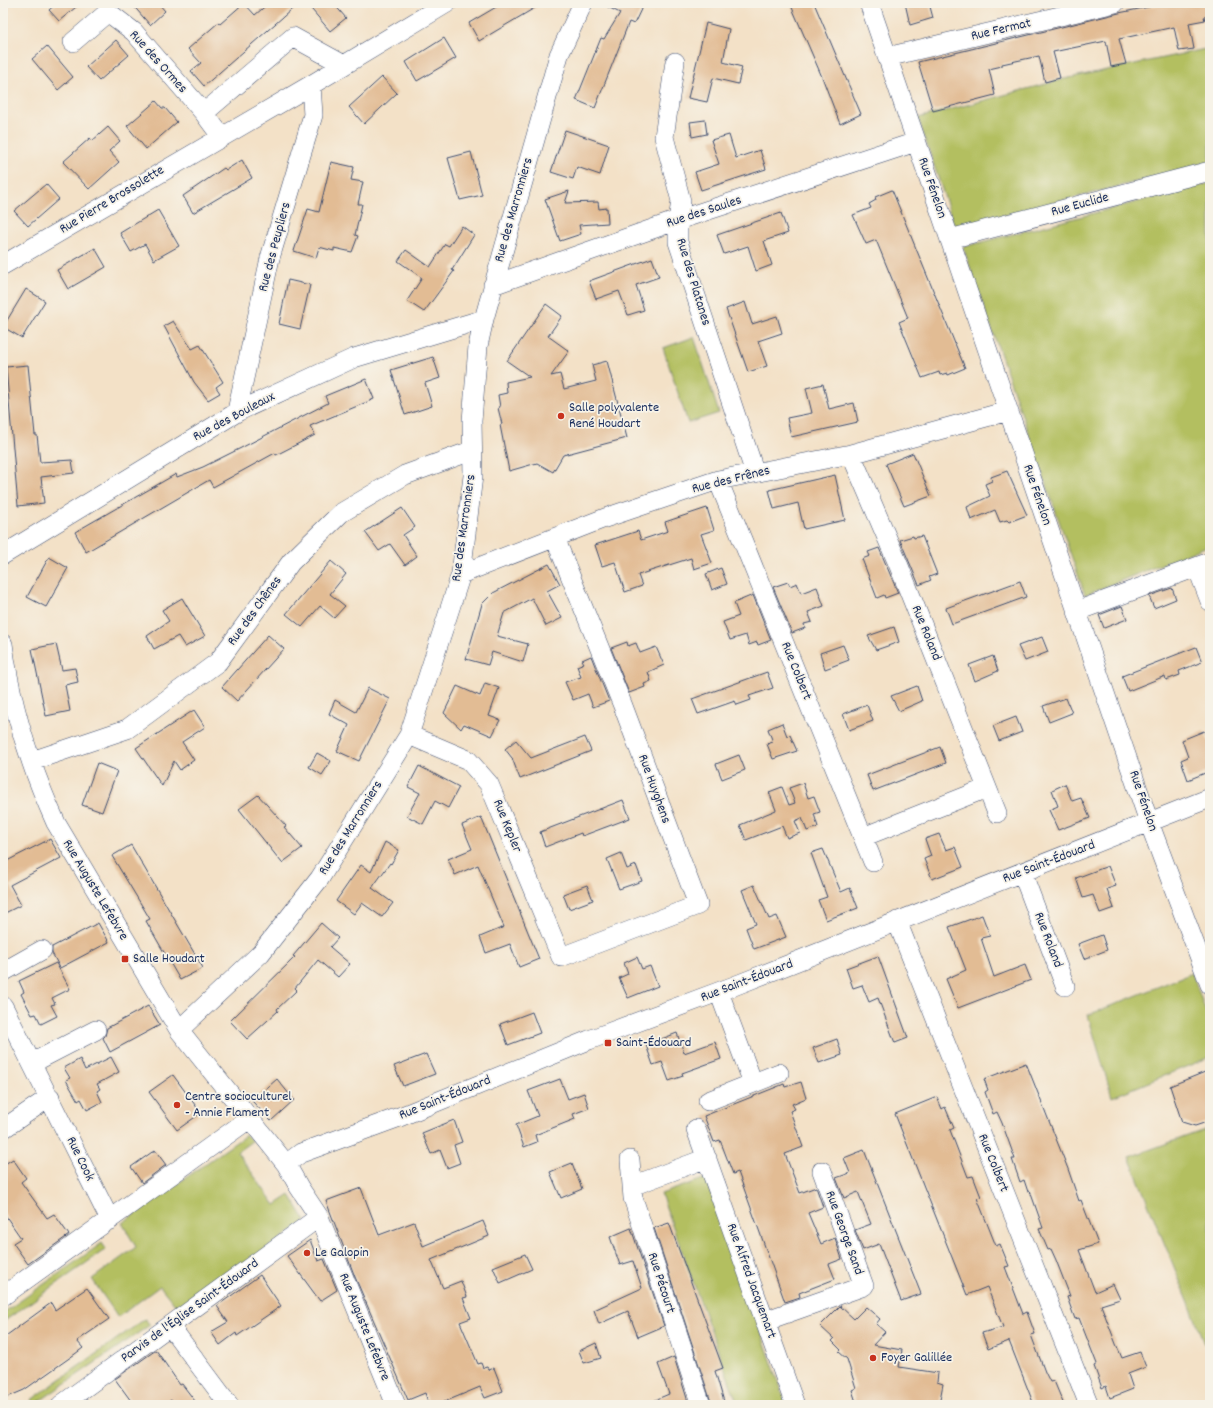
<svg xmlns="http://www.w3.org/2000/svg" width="1213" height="1408" font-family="Dekko,sans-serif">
  <rect width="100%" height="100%" fill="#f7f3e8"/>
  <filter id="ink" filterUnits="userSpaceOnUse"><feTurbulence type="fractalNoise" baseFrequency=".025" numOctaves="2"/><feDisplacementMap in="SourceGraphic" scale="8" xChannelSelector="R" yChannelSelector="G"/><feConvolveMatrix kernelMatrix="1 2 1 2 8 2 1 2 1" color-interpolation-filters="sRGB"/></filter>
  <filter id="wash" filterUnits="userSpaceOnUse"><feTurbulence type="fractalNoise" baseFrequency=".012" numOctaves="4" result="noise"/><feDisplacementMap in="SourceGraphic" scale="16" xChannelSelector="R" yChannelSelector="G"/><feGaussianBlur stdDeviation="0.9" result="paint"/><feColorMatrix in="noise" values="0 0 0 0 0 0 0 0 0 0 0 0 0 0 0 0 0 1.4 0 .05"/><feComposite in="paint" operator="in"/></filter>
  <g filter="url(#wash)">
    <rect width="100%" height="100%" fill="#f3e1c7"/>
    <path fill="#b3bf61" stroke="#677760" d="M1210 48V163L960 227 954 225 918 118 1064 79Z
      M1210 183V316L1207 317 1210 324V545L1085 595 963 247Z
      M694 337 719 413 688 423 663 348Z
      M1192 973 1210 1023V1057L1112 1097 1088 1015Z
      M1210 1128V1355L1129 1157Z
      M246 1135 252 1141 237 1152 275 1205 290 1195 306 1221 179 1310 160 1286 118 1317 92 1279 136 1247 122 1223Z
      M706 1178 787 1405H738L661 1194Z
      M102 1243 106 1249 3 1322V1313Z
      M145 1319 150 1325 34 1405 31 1400Z"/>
    <g id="blocks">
      <path fill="#e2bc94" d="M57 3H81L59 21 49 10Z
        M131 3H158L165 11 150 25Z
        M244 3 255 15 269 3H299L204 86 191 71 201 63 188 49 219 22 220 24Z
        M306 3H333L346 18 330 31Z
        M503 3H543L479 41 469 23Z
        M600 3H644L634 24 629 22 595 108 576 100 601 38 604 39 620 13Z
        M790 3H814L861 114 840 124 822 77Z
        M905 3H929L933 18 910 25Z
        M1168 3H1210V16L1204 17 1205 20 1189 23 1194 49 1179 51 1174 27 1119 39 1126 64 1111 67 1106 41 1053 52 1060 78 1045 82 1039 56 1002 64V66L989 69 995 95 933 111 918 62 1119 13Z
        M706 23 729 29 723 62 742 67 738 84 713 78 707 102 688 98Z
        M444 38 456 58 417 81 406 62Z
        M116 40 129 55 99 81 86 67Z
        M47 46 73 77 58 90 32 59Z
        M382 77 397 93 364 124 349 107Z
        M156 101 162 108H165L177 122 146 149 127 126Z
        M705 120 707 134 692 137 690 122Z
        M108 127 120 141 109 151 119 162 89 189 63 162 90 138 92 141Z
        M565 130 609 145 600 175 577 167 573 179 551 172Z
        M729 135 736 158 760 150 766 169 701 190 695 172 719 164 711 140Z
        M471 152 482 195 460 200 448 158Z
        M242 160 252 178 193 213 183 196 224 168 226 170Z
        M331 162 354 167 351 180 363 182 358 204H362L355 235 358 236 352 252 334 248V251L319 247 316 258 294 251 308 209 319 212Z
        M46 184 59 199 28 226 14 211Z
        M892 190 965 368 948 375 947 373 940 375 939 372 922 378 899 322 908 318 876 240 866 244 853 215 871 208 869 204 876 200 875 197Z
        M569 191 565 203 598 202 599 209 607 208 608 223 579 225 581 234 560 241 545 199Z
        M158 210 179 246 154 260 145 244 131 252 120 233Z
        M781 213 788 233 764 241 772 265 756 271 748 246 724 254 717 235Z
        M462 226 474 235 452 270 454 271 424 312 407 301 422 278 398 261 406 250 430 267 445 244 449 246Z
        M95 248 106 267 68 289 57 270Z
        M652 258 659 277 636 285 644 310 628 315 619 291 596 299 589 281Z
        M288 280 310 285 300 329 279 324Z
        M26 289 45 301 22 338 3 327Z
        M745 302 752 324 777 316 782 333 758 341 767 366 748 372 726 309Z
        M546 304 562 316 548 336 569 351 551 376 560 374 564 389 596 381 592 365 607 361 627 438 563 455 553 472 537 463 509 471 500 425 502 424 498 408 500 407 498 395 507 393 506 382 530 377 507 361Z
        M173 321 192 349 200 345 223 382 216 387 220 393 208 400 194 382 164 326Z
        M433 357 440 378 425 383 432 406 405 415 391 370Z
        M28 365 35 435H37L40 462 72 460 74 473 41 477 44 503 18 506 6 367Z
        M366 379 374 399 310 426 315 435 276 455 275 453 213 487 209 480 86 552 75 532 176 474 177 477 203 467 241 448 328 403 325 396Z
        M823 384 829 409 854 403 858 422 791 437 787 418 812 413 806 388Z
        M913 453 931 496 904 506 886 464Z
        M1007 471 1027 515 1009 522 1007 520 1000 522 995 510 971 520 967 507 990 496 985 484 992 481 991 477Z
        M835 475 845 520 804 529 798 503 774 509 769 490Z
        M402 508 415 527 403 535 417 556 405 565 390 544 379 551 365 532Z
        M707 508 714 530 701 534 712 563 694 569 691 558 638 575 642 586 625 592 615 562 602 566 595 545 638 531 641 540 668 531 665 522Z
        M913 536 914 538 922 536 937 574 929 577 931 580 919 585 900 540Z
        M879 548 898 593 885 598 884 595 877 598 862 559 870 556 868 552Z
        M49 557 68 568 46 607 27 597Z
        M331 561 346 574 330 594 345 606 334 618 320 606 302 627 286 614Z
        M549 564 560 584 547 591 562 618 546 626 532 598 504 613 497 636 528 644 523 662 492 652 488 665 466 659 482 604 493 593Z
        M721 568 727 584 712 590 706 574Z
        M1020 581 1026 597 952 624 946 608Z
        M788 582 790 586 797 583 801 593 817 587 824 606 808 612 812 622 804 624 805 628 792 633 773 587Z
        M1172 588 1176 599 1154 608 1149 596Z
        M753 595 771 640 758 645 757 642 749 645 746 635 730 640 723 622 739 616 734 603Z
        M182 598 205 636 185 647 178 636 154 649 147 636 169 621 162 610Z
        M1122 606 1127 619 1104 628 1099 615Z
        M894 627 899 642 876 650 868 636Z
        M268 635 284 649 237 701 222 687Z
        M1042 637 1048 652 1025 661 1018 646Z
        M627 642 628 646 636 643 640 653 656 647 664 665 648 672 651 681 644 684 645 687 629 693 611 648Z
        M56 644 62 670 75 668 78 682 65 685 70 711 46 716 32 649Z
        M843 645 849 660 825 669 820 653Z
        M1196 647 1202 662 1179 671 1180 675 1166 680 1165 676 1128 691 1122 676Z
        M591 656 609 701 593 707 588 694 573 700 565 682 581 677 577 666 584 663 582 660Z
        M993 656 998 671 975 681 969 665Z
        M767 672 773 688 749 696 751 700 737 705 735 701 698 714 692 699Z
        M485 683 499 688 489 716 500 720 492 736 464 724 461 729 444 713 457 686 480 696Z
        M917 686 922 701 899 711 891 696Z
        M368 688 390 699 359 761 337 751 349 725 329 714 335 700 356 712Z
        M1066 698 1072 713 1049 722 1043 706Z
        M867 705 873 721 849 730 843 714Z
        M194 710 205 727 182 742 194 760 180 770 174 761 162 786 136 748Z
        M1016 717 1022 732 999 741 993 726Z
        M782 723 787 736 790 735 797 751 773 759 767 744 773 742 768 729Z
        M1204 731 1210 745V771L1188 780 1181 760 1188 757 1182 740Z
        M585 737 591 751 520 779 512 758 505 749 516 740 531 758Z
        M940 747 946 763 873 791 867 775Z
        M317 753 331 761 322 775 309 767Z
        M739 755 745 770 722 779 716 764Z
        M97 763 117 771 102 812 82 805Z
        M419 766 459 787 448 808 435 801 423 824 407 816 420 793 408 787Z
        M803 783 808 798 814 796 820 812 814 814 818 827 807 831 802 818 795 821 800 833 787 838 782 826 746 840 740 825 776 810 769 792 782 787 789 805 795 803 789 788Z
        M1065 784 1072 801 1081 798 1090 818 1058 830 1049 810 1058 806 1052 790Z
        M258 795 286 826 284 827 302 848 282 863 239 809Z
        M623 800 630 818 582 836 581 833 545 847 540 832Z
        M481 817 539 959 519 967 510 944 486 953 480 937 504 927 478 865 455 875 448 859 472 849 462 825Z
        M939 834 946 850 955 847 963 867 932 879 924 859 931 856 925 839Z
        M50 839 61 858 10 885 21 905 3 914V863Z
        M385 842 399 850 391 864 390 863 372 888 393 903 382 917 362 903 354 914 336 901 361 865 371 872Z
        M131 845 203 968 180 980 146 921 150 919 112 856Z
        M823 849 841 892 850 888 858 908 826 920 818 900 827 897 811 853Z
        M621 853 627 869 636 865 642 881 619 889 607 859Z
        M1108 866 1116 886 1107 889 1114 908 1100 913 1093 895 1083 898 1076 878Z
        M587 885 593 900 569 909 563 894Z
        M754 885 769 919 777 916 786 937 754 949 746 928 756 924 742 890Z
        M982 915 990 936 981 938 994 977 1025 965 1031 980 958 1008 946 979 966 970 949 927Z
        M98 923 109 942 60 968 52 953V947Z
        M321 923 338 938 330 947 350 964 338 977 318 960 295 988 297 990 277 1009 278 1011 247 1039 230 1021 295 957 293 956Z
        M1102 935 1107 950 1084 959 1078 944Z
        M878 956 908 1038 895 1043 878 998 869 1002 862 985 853 988 846 968Z
        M637 957 642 969 650 966 658 986 628 998 619 978 628 974 624 963Z
        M56 963 70 989 52 998 55 1004 51 1005 57 1016 41 1024 36 1014 32 1015 21 994 24 992 19 981Z
        M148 1006 160 1025 110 1052 103 1038 105 1036 107 1028Z
        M532 1012 540 1033 508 1045 500 1024Z
        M677 1033 684 1053 715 1042 721 1059 682 1073 683 1076 669 1081 662 1062 653 1065 646 1045Z
        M837 1039 842 1055 819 1063 813 1048Z
        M426 1054 435 1074 403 1086 394 1066Z
        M111 1057 119 1072 97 1084 100 1089 97 1091 102 1102 87 1110 81 1099 78 1101 66 1080 70 1078 64 1068 80 1059 85 1070Z
        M1026 1063 1068 1169 1079 1201 1081 1200 1098 1244 1079 1250 1095 1292 1113 1284 1120 1299 1101 1305 1116 1344 1122 1358 1140 1352 1146 1367 1128 1374 1133 1389 1110 1398 1106 1386 1102 1388 1094 1366 1097 1364 1079 1318 1075 1319 1067 1297 1070 1296 1056 1260 1051 1249 1048 1250 1039 1229 1043 1228 1030 1191 1028 1192 1024 1180 1020 1182 1012 1159H1015L1002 1123 997 1112 993 1114 985 1092 988 1090 984 1079Z
        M1210 1070V1121L1195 1126 1182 1122 1170 1086Z
        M173 1075 201 1113 177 1130 149 1092Z
        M277 1079 294 1100 271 1121 252 1101Z
        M560 1079 568 1099 584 1093 589 1108 573 1114 575 1119 535 1135 537 1142 524 1147 516 1125 538 1116 528 1091Z
        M801 1082 806 1098 792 1104 795 1109 790 1111 803 1147 785 1154 800 1193 816 1187 823 1207 808 1213 821 1244 835 1238 842 1259 829 1264 835 1279 799 1293 800 1297 785 1302 738 1172 733 1174 720 1140 714 1142 704 1116 784 1084 785 1087Z
        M937 1097 942 1109 945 1107 954 1128 950 1130 968 1177 973 1176 981 1197 977 1198 996 1246 1000 1244 1009 1266 1005 1267 1023 1314 1027 1312 1035 1334 1031 1335 1045 1372 1050 1382 1054 1381 1064 1405H1034L1009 1341 988 1349 982 1333 1003 1327 987 1287 967 1295 895 1114Z
        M454 1120 462 1142 454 1145 460 1163 447 1168 440 1150 431 1154 422 1133Z
        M155 1150 166 1165 142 1183 131 1167Z
        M864 1150 921 1294 901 1301 879 1244 863 1250 855 1230 871 1224 858 1192 844 1198 836 1178 850 1173 844 1158Z
        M13 1159 26 1178 21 1182 47 1218 54 1214 69 1235 28 1264 13 1243 21 1238 3 1212V1165Z
        M572 1163 582 1189 561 1198 550 1172Z
        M361 1188 379 1235 414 1222 423 1246 483 1221 489 1236 431 1260 443 1288 461 1281 467 1297 463 1298 471 1318 460 1322 478 1364 481 1363 483 1368 487 1367 489 1370 494 1368 503 1391 485 1398 480 1387 437 1405H429L425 1393 408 1400 355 1277 326 1201Z
        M669 1223 723 1368 715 1371 725 1405H712L654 1228Z
        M631 1228 664 1326 638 1337 628 1311 599 1324 594 1310 642 1288 633 1261 620 1265 610 1237Z
        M310 1240 318 1261 324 1259 337 1290 320 1301 287 1256Z
        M525 1254 532 1269 500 1283 493 1267Z
        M260 1275 281 1306 237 1336 236 1333 220 1345 211 1332 228 1322 217 1306Z
        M87 1288 109 1319 77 1341 83 1348 75 1354 24 1390 3 1399V1338L51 1303 55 1310Z
        M840 1306 854 1319 866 1307 880 1319 876 1324 885 1332 873 1345 902 1350 899 1367 938 1373 937 1382 943 1384 939 1405H857L852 1390 856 1388 847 1359 839 1352 841 1350 832 1341 834 1339 820 1326Z
        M596 1343 601 1358 584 1363 579 1351Z
        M156 1350 180 1385 182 1384 198 1405H175L171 1400 164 1405H134L115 1379Z
        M674 1357 689 1405H643L669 1394 658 1364Z"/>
    </g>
  </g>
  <g filter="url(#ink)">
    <use href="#blocks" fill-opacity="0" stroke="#3b4a6e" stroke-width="1"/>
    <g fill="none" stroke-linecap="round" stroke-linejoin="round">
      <g stroke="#3b4a6e" stroke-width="20">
        <path id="minor" d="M869 3 1149 822 1210 985
          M73 42 108 12 134 32 204 113
          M887 57 1115 3
          M675 62 664 137 681 201 678 220V242L755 473
          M221 136 204 113 293 37 344 65
          M950 239 1210 171
          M3 265 311 85 447 3
          M493 285 678 220 916 142
          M237 411 270 258 313 115 311 85
          M851 454 899 566 997 813
          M718 480 873 862
          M3 555 239 411 354 358 484 319
          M1197 567 1210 601
          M461 574 605 518 718 480 851 454 1008 411
          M1077 611 1210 562
          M3 644C11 706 30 766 56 823L179 1030 286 1164 299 1187 319 1217 396 1405
          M409 735 468 760 489 784 561 957 698 905 623 706 555 538
          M32 761 127 729 218 662 291 562 341 513 405 475 471 451
          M863 837 987 788
          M1022 872 1065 986
          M897 921 1089 1405
          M3 972 42 950
          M719 992 753 1083
          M3 1006 110 1220
          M179 1030 261 953 320 878 409 735 461 574 473 476 472 421 478 346 484 319 559 55 583 3
          M32 1063 96 1030
          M708 1101 779 1073
          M3 1129 50 1097
          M696 1129 795 1405
          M630 1160 633 1198 701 1405
          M286 1164 301 1153 402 1116 589 1040 734 986 1210 798
          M632 1186 707 1158
          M3 1296 249 1119
          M766 1324 776 1317 864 1286 822 1171
          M170 1326 229 1405
          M61 1405 319 1217"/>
      </g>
      <use href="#minor" stroke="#fff" stroke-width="19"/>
    </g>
  </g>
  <g fill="#c8321e" stroke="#f7f3e8" stroke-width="1.5">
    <circle cx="561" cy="416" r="4"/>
    <rect x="121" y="955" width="8" height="8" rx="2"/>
    <rect x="604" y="1039" width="8" height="8" rx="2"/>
    <circle cx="177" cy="1105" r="4"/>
    <circle cx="307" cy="1253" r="4"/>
    <circle cx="873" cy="1358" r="4"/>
  </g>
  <g text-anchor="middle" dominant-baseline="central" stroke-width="3.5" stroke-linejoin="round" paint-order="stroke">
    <g font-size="14" fill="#1b2f5e" stroke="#f7f3e8">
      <text transform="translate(1001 30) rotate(-13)">Rue Fermat</text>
      <text transform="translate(158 62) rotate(48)">Rue des Ormes</text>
      <text transform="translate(932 188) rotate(71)">Rue Fénelon</text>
      <text transform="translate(112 200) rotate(-31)">Rue Pierre Brossolette</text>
      <text transform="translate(1080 205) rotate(-15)">Rue Euclide</text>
      <text transform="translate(514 210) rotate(-74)">Rue des Marronniers</text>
      <text transform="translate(704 212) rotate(-18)">Rue des Saules</text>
      <text transform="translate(275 247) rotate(-75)">Rue des Peupliers</text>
      <text transform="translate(693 282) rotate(73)">Rue des Platanes</text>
      <text transform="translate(234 417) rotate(-28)">Rue des Bouleaux</text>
      <text transform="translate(731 480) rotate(-14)">Rue des Frênes</text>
      <text transform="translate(1037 495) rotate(71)">Rue Fénelon</text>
      <text transform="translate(464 528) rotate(-82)">Rue des Marronniers</text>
      <text transform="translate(255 611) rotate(-54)">Rue des Chênes</text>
      <text transform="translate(926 633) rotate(68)">Rue Roland</text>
      <text transform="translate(796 671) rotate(68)">Rue Colbert</text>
      <text transform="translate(654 789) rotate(70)">Rue Huyghens</text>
      <text transform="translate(1143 801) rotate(71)">Rue Fénelon</text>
      <text transform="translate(507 826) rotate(68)">Rue Kepler</text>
      <text transform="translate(351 828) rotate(-58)">Rue des Marronniers</text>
      <text transform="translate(1049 862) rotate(-21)">Rue Saint-Édouard</text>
      <text transform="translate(95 890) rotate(59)">Rue Auguste Lefebvre</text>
      <text transform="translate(1048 940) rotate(69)">Rue Roland</text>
      <text transform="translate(747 981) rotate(-21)">Rue Saint-Édouard</text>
      <text transform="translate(445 1098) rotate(-22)">Rue Saint-Édouard</text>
      <text transform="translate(80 1159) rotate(64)">Rue Cook</text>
      <text transform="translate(993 1163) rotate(68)">Rue Colbert</text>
      <text transform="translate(844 1233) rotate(70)">Rue George Sand</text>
      <text transform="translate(751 1281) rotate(70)">Rue Alfred Jacquemart</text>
      <text transform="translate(661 1283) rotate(72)">Rue Pécourt</text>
      <text transform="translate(190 1311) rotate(-36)">Parvis de l'Église Saint-Édouard</text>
      <text transform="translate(364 1327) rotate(68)">Rue Auguste Lefebvre</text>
    </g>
    <g font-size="14" fill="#1b2f5e" stroke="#f7f3e8" text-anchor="start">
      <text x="569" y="408">Salle polyvalente<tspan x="569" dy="16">René Houdart</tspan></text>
      <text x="133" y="959">Salle Houdart</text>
      <text x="616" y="1043">Saint-Édouard</text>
      <text x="185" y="1097">Centre socioculturel<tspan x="185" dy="16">- Annie Flament</tspan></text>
      <text x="315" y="1253">Le Galopin</text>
      <text x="881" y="1358">Foyer Galillée</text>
    </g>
  </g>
  <rect width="1213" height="1408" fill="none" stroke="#f7f3e8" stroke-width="16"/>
</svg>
